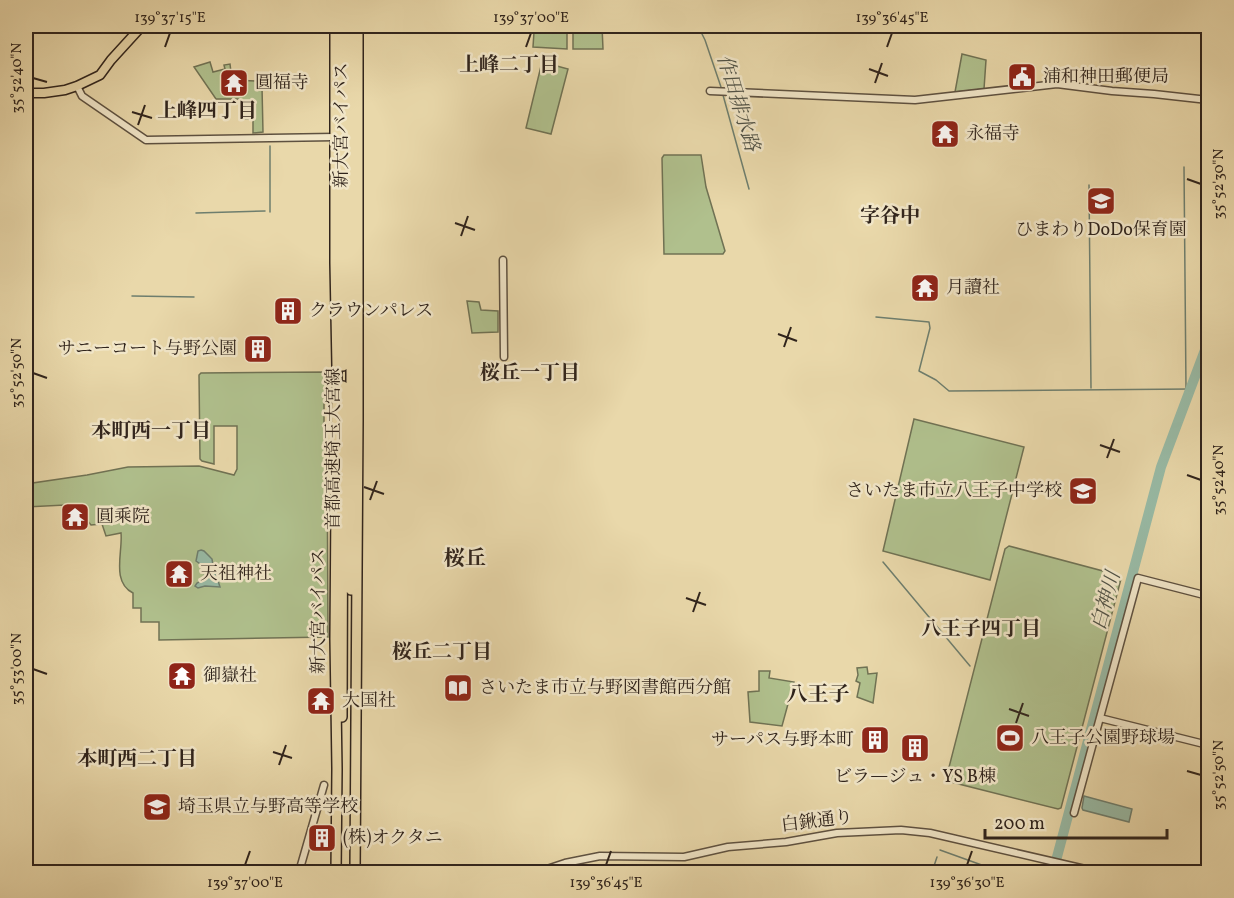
<svg xmlns="http://www.w3.org/2000/svg" width="1234" height="898" font-family="Vollkorn,'Noto Serif JP',serif">
  <rect width="100%" height="100%" fill="#e9d8aa"/>
  <filter id="stains"><feTurbulence type="fractalNoise" baseFrequency=".00333" numOctaves="4"/><feColorMatrix values="0 0 0 0 .2 0 0 0 0 .09 0 0 0 0 .02 0 0 0 .5 -.17"/></filter>
  <radialGradient id="worn" r=".72"><stop offset=".6" stop-color="#630" stop-opacity="0"/><stop offset="1" stop-color="#630" stop-opacity=".3"/></radialGradient>
  <path fill="#b0c08d" stroke="#707254" stroke-width="1.5" d="M573 26H602L603 49H573Z
    M534 32 567 33V49L533 47Z
    M962 54 986 60 984 89 955 92Z
    M210 62 213 72 225 69 224 65 230 64 232 80 259 81V86L262 87 263 132 253 133V119H240V99H216L194 67Z
    M542 62 568 69 551 134 526 128Z
    M664 155H701L706 187 725 251 723 254H664L662 158Z
    M467 301 479 302 481 310 498 311V332L472 333Z
    M327 372 328 397 324 402V430L327 432 328 637 159 640V622H141V608H133V593C111 582 123 552 121 533L106 536 102 524 91 525 87 520 67 522 65 505 26 507V484L87 475 128 467 199 466 234 475 237 469V426H214V464L202 461 200 459 199 375 201 373Z
    M914 419 1024 447 990 580 883 551Z
    M1009 546 1118 575 1121 579 1061 808 1058 809 947 781 946 779 1005 549Z
    M867 667 868 674 877 673 873 703 857 697 860 683 856 681 858 675 857 668Z
    M759 671H770L769 678 794 682 782 726 750 722 748 692 759 691Z"/>
  <path fill="#98baa5" stroke="#6e7e6e" stroke-width="1.5" d="M201 550 204 551 212 559 213 565 220 587 205 586 198 588 195 586 197 583 203 580 205 573 203 566 196 561 198 551Z
    M1084 796 1132 809 1129 822 1083 810 1082 808Z"/>
  <g fill="none" stroke-linecap="round" stroke-linejoin="round">
    <path stroke="#6e7e6e" stroke-width="1.5" d="M698 26 705 40 722 90
      M723 95 749 189
      M270 146V212
      M1184 167 1186 389
      M1089 185 1091 388
      M196 213 265 211
      M132 296 194 297
      M876 317 929 322 930 328 919 371 936 380 949 391 1190 389
      M883 562 970 666
      M940 850 990 868
      M998 871 1003 872
      M932 872 937 857
      M1059 872 1061 869 1076 872"/>
    <path stroke="#98baa5" stroke-width="10" d="M1053 872 1161 467 1208 342"/>
    <g stroke="#5e5140" stroke-width="9">
      <path id="minor" d="M77 86 82 96 146 140 335 137
        M710 91 915 100 1057 84 1112 91 1154 94 1208 100
        M503 260 504 357
        M1100 718 1208 745
        M1074 813 1138 578 1208 596
        M299 872 324 785
        M538 872 565 863 600 856 684 857 728 847 786 842 837 833 901 830 930 833 1098 872"/>
    </g>
    <g stroke="#30241c" stroke-width="11">
      <path id="major" d="M26 93H44L65 90 77 86 100 75 111 60 142 26"/>
    </g>
    <g stroke="#30241c" stroke-width="12">
      <path id="highway" d="M335 26V263L337 367 335 639 337 769 336 872
        M342 26 343 366
        M351 590V26
        M342 717 343 386
        M355 872 358 421V26"/>
    </g>
    <use href="#minor" stroke="#f1e6c8" stroke-width="6"/>
    <use href="#major" stroke="#e9d8aa" stroke-width="8"/>
    <use href="#highway" stroke="#e9d8aa" stroke-width="9"/>
  </g>
  <path fill="none" stroke="#30241c" stroke-width="2" d="M165 47 170 33M526 47 531 33M887 47 892 33M869 69 888 76M33 78 47 82M875 83 882 63M132 112 152 118M138 125 145 105M1187 179 1201 184M455 223 475 230M461 236 468 216M778 334 797 341M784 347 791 327M33 373 47 378M1100 445 1120 452M1107 458 1114 439M1187 475 1201 480M364 487 384 494M370 500 377 481M686 598 706 605M693 612 700 592M33 669 47 674M1009 709 1029 716M1016 723 1023 703M273 752 292 758M279 765 286 745M1187 771 1201 775M245 865 250 851M606 865 611 851M967 865 972 851"/>
  <defs>
    <g id="civic-square" transform="scale(1.5)"><rect x="-9" y="-9" width="18" height="18" rx="4" fill="#8f2418" stroke="#f1e6c8"/><path d="M-.6-6.5H3V-4.5H.6V-3L4-1V1h2V6H-6V1h2V-1L-.6-3ZM-1.2 2.5V6h2.4V2.5Z" fill="#fff"/></g>
    <g id="temple-square" transform="scale(1.5)"><rect x="-9" y="-9" width="18" height="18" rx="4" fill="#8f2418" stroke="#f1e6c8"/><path d="M0-6L5-2H3V0L6.5 2.5H4V6H1.5V3h-3V6H-4V2.5H-6.5L-3 0V-2H-5Z" fill="#fff"/></g>
    <g id="school-square" transform="scale(1.5)"><rect x="-9" y="-9" width="18" height="18" rx="4" fill="#8f2418" stroke="#f1e6c8"/><path d="M0-5L7-2L0 1L-7-2ZM-4 1L0 2.5L4 1V4Q0 6-4 4Z" fill="#fff"/></g>
    <g id="building-square" transform="scale(1.5)"><rect x="-9" y="-9" width="18" height="18" rx="4" fill="#8f2418" stroke="#f1e6c8"/><path d="M-4-6H4V6H1V3H-1V6H-4ZM-2.5-4.3h1.7v1.8h-1.7ZM.8-4.3h1.7v1.8H.8ZM-2.5-1h1.7V.8h-1.7ZM.8-1h1.7V.8H.8Z" fill="#fff"/></g>
    <g id="library-square" transform="scale(1.5)"><rect x="-9" y="-9" width="18" height="18" rx="4" fill="#8f2418" stroke="#f1e6c8"/><path d="M-6-4Q-3-5.5-.7-3.5V5Q-3 3-6 4ZM6-4Q3-5.5 .7-3.5V5Q3 3 6 4Z" fill="#fff"/></g>
    <g id="stadium-square" transform="scale(1.5)"><rect x="-9" y="-9" width="18" height="18" rx="4" fill="#8f2418" stroke="#f1e6c8"/><path d="M0-5a6.5 5 0 1 0 0 10a6.5 5 0 1 0 0-10ZM-3.5-1.8h7v3.6h-7Z" fill="#fff"/></g>
  </defs>
  <g fill-rule="evenodd">
    <use href="#civic-square" x="1022" y="77"/>
    <use href="#temple-square" x="234" y="83"/>
    <use href="#temple-square" x="945" y="134"/>
    <use href="#school-square" x="1101" y="201"/>
    <use href="#temple-square" x="925" y="288"/>
    <use href="#building-square" x="288" y="311"/>
    <use href="#building-square" x="258" y="349"/>
    <use href="#school-square" x="1083" y="491"/>
    <use href="#temple-square" x="75" y="517"/>
    <use href="#temple-square" x="179" y="574"/>
    <use href="#temple-square" x="182" y="676"/>
    <use href="#library-square" x="458" y="688"/>
    <use href="#temple-square" x="321" y="701"/>
    <use href="#stadium-square" x="1010" y="738"/>
    <use href="#building-square" x="875" y="740"/>
    <use href="#building-square" x="915" y="748"/>
    <use href="#school-square" x="157" y="807"/>
    <use href="#building-square" x="322" y="838"/>
  </g>
  <g text-anchor="middle" dominant-baseline="central" stroke-width="5" stroke-linejoin="round" paint-order="stroke">
    <g font-size="18" fill="#30241c" stroke="#f1e6c8" text-anchor="start">
      <text x="1043" y="77">浦和神田郵便局</text>
      <text x="255" y="83">圓福寺</text>
      <text x="966" y="134">永福寺</text>
      <text x="1101" y="230" text-anchor="middle">ひまわりDoDo保育園</text>
      <text x="946" y="288">月讀社</text>
      <text x="309" y="311">クラウンパレス</text>
      <text x="237" y="349" text-anchor="end">サニーコート与野公園</text>
      <text x="1062" y="491" text-anchor="end">さいたま市立八王子中学校</text>
      <text x="96" y="517">圓乘院</text>
      <text x="200" y="574">天祖神社</text>
      <text x="203" y="676">御嶽社</text>
      <text x="479" y="688">さいたま市立与野図書館西分館</text>
      <text x="342" y="701">大国社</text>
      <text x="1031" y="738">八王子公園野球場</text>
      <text x="854" y="740" text-anchor="end">サーパス与野本町</text>
      <text x="915" y="777" text-anchor="middle">ビラ―ジュ・YS B棟</text>
      <text x="178" y="807">埼玉県立与野高等学校</text>
      <text x="343" y="838">(株)オクタニ</text>
    </g>
    <g font-size="18" fill="#30241c" stroke="#f1e6c8">
      <text transform="translate(342 125) rotate(-90)">新大宮バイパス</text>
      <text transform="translate(334 449) rotate(-90)">首都高速埼玉大宮線</text>
      <text transform="translate(319 611) rotate(-90)">新大宮バイパス</text>
      <text transform="translate(817 822) rotate(-7)">白鍬通り</text>
    </g>
    <g font-size="20" font-weight="bold" fill="#30241c" stroke="#f1e6c8">
      <text x="509" y="66">上峰二丁目</text>
      <text x="207" y="112">上峰四丁目</text>
      <text x="890" y="217">字谷中</text>
      <text x="530" y="374">桜丘一丁目</text>
      <text x="151" y="432">本町西一丁目</text>
      <text x="981" y="630">八王子四丁目</text>
      <text x="442" y="653">桜丘二丁目</text>
      <text x="137" y="760">本町西二丁目</text>
    </g>
    <g font-size="20" font-style="italic" fill="#4f5145" stroke="#f1e6c8">
      <text transform="translate(737 103) rotate(73)">作田排水路</text>
      <text transform="translate(1107 601) rotate(-75)">白神川</text>
    </g>
    <g font-size="21" font-weight="bold" fill="#30241c" stroke="#f1e6c8">
      <text x="465" y="559">桜丘</text>
      <text x="818" y="695">八王子</text>
    </g>
  </g>
  <rect width="1234" height="898" fill="none" stroke="#e9d8aa" stroke-width="66"/>
  <path d="M985 829v9h182v-9" fill="none" stroke="#30241c" stroke-width="3"/>
  <text x="994" y="829" font-size="18" fill="#30241c" stroke="#f1e6c8" stroke-width="4.5" paint-order="stroke">200 m</text>
  <rect x="33" y="33" width="1168" height="832" fill="none" stroke="#30241c" stroke-width="2"/>
  <g font-size="15" text-anchor="middle" fill="#30241c">
    <text x="170" y="22">139°37'15"E</text>
    <text x="531" y="22">139°37'00"E</text>
    <text x="892" y="22">139°36'45"E</text>
    <text transform="translate(16 78) rotate(-90)" y="5">35°52'40"N</text>
    <text transform="translate(1218 184) rotate(-90)" y="5">35°52'30"N</text>
    <text transform="translate(16 373) rotate(-90)" y="5">35°52'50"N</text>
    <text transform="translate(1218 480) rotate(-90)" y="5">35°52'40"N</text>
    <text transform="translate(16 669) rotate(-90)" y="5">35°53'00"N</text>
    <text transform="translate(1218 775) rotate(-90)" y="5">35°52'50"N</text>
    <text x="245" y="887">139°37'00"E</text>
    <text x="606" y="887">139°36'45"E</text>
    <text x="967" y="887">139°36'30"E</text>
  </g>
  <rect width="100%" height="100%" filter="url(#stains)"/>
  <rect width="100%" height="100%" fill="url(#worn)"/>
</svg>
